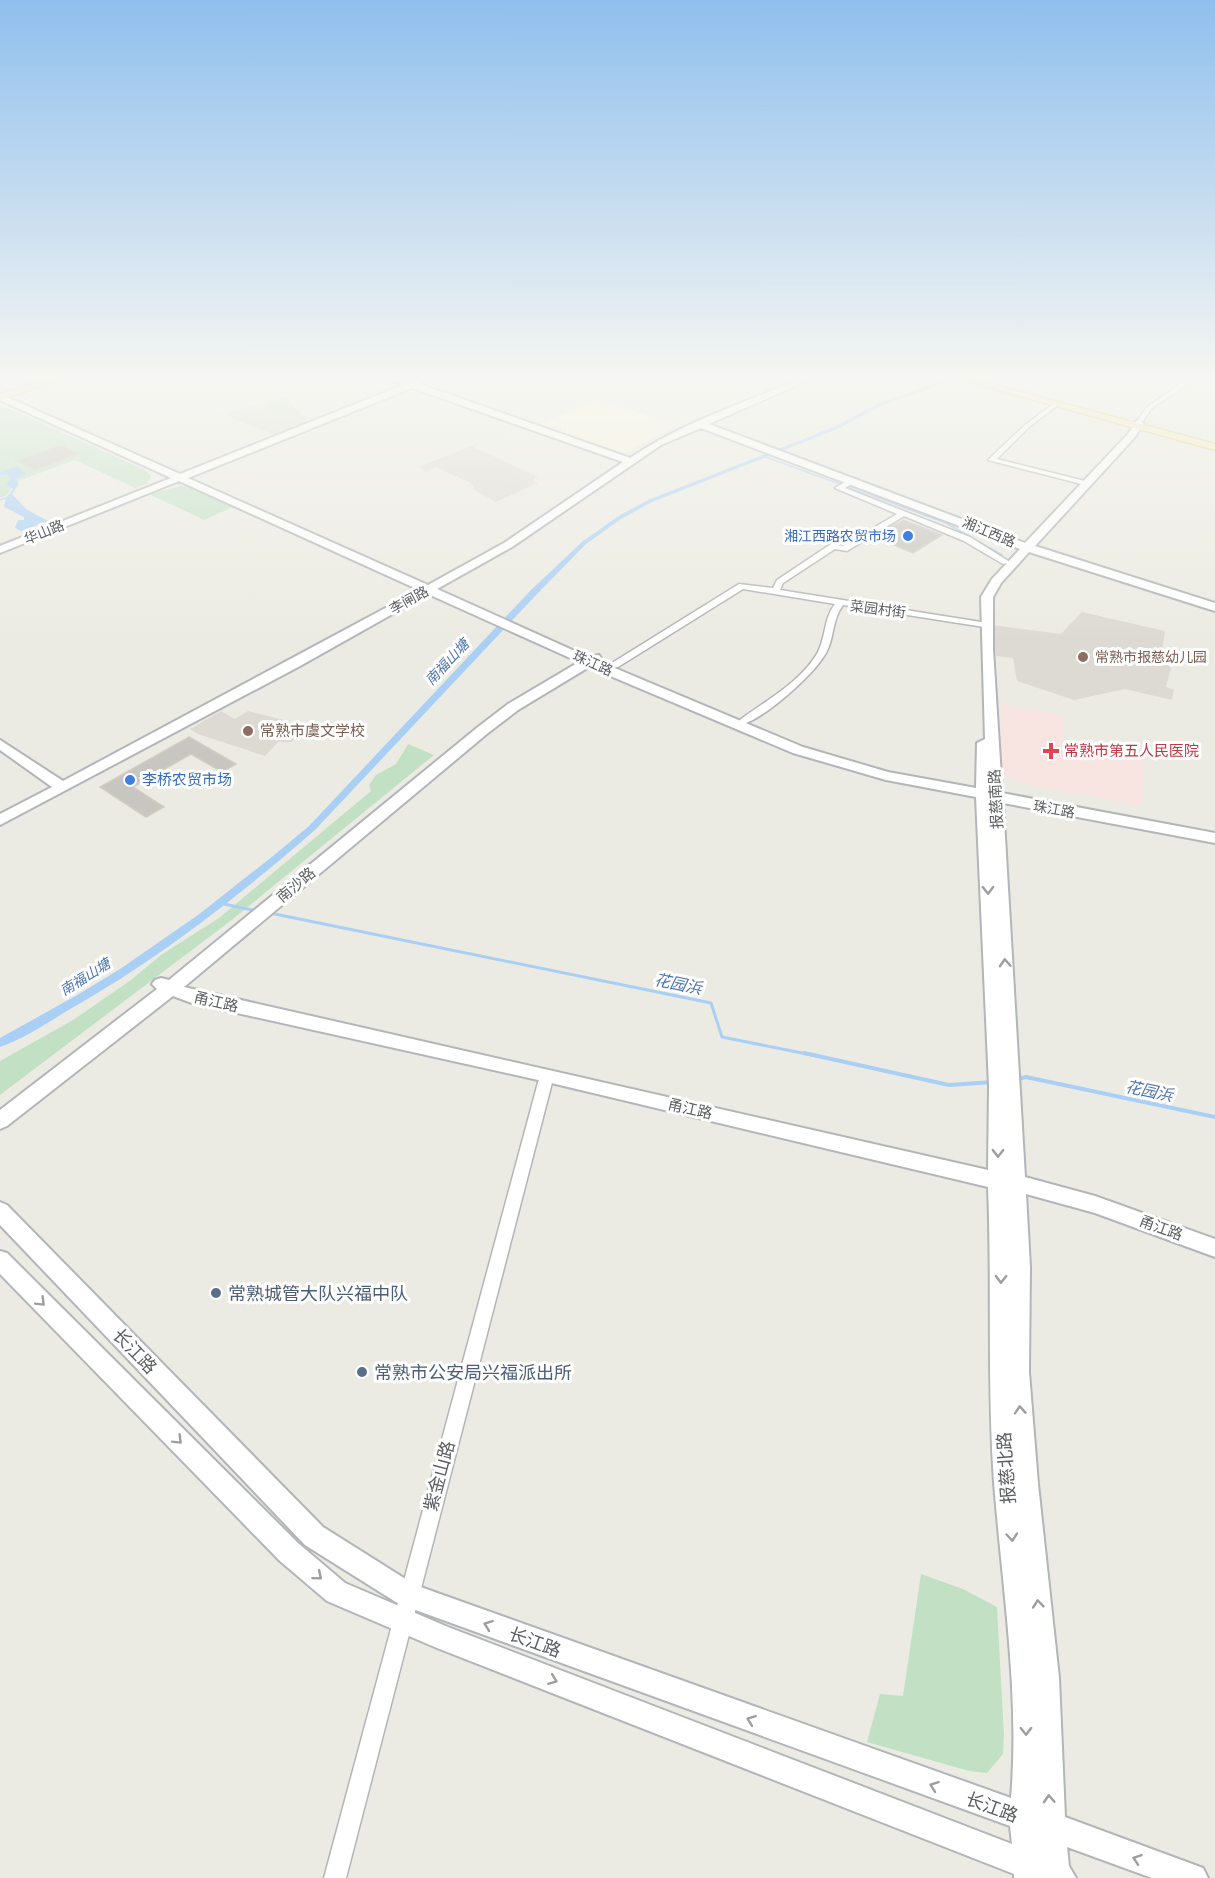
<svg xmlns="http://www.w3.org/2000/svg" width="1215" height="1878" font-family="Roboto,'Noto Sans SC',sans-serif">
  <rect width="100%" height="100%" fill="#ecebe3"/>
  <path fill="#faf5db" d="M596 399 677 425 624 453 538 426Z"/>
  <path fill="#dcdad2" d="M286 397 308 422 275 435 222 414Z
    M471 446 538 477 532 480 538 483 496 502 476 491 471 483 436 467 426 472 419 467Z
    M1082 612 1165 631 1161 659 1171 668 1166 687 1174 690 1172 700 1125 689 1074 700 1017 681 1013 658 996 656 992 625 1061 634Z
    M221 711 235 719 248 711 307 726 291 742H278L265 756 198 734 190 729Z"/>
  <path fill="#f8e4e1" d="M1002 704 1063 715 1062 744 1145 760 1142 806 1023 783 1007 777 1002 768Z"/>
  <path fill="#c2e1c4" d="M284 398 299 415 277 419 264 406Z
    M0 407 8 408 147 471 151 477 146 484 135 488 75 460 15 482 7 495 0 498Z
    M180 486 189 487 233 507 204 520 149 494Z
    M408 744 434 755 233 919 0 1095V1061L73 1020 131 980 161 955 219 918 371 791 369 785 376 775 396 764Z
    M921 1574 963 1589 997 1607 1004 1735 1003 1754 987 1773 969 1771 867 1742 880 1694 903 1696Z"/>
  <path fill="#aacff5" d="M16 466 27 474 16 479 19 484 12 494 26 509 48 521 21 531 15 528 18 520H24V517L4 507 6 498 13 489 6 484 11 479 8 475H0V472Z"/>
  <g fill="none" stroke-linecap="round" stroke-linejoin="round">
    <path stroke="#aacff5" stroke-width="1.5" d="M763 456 946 523 993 550
      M0 500 6 498"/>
    <path stroke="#aacff5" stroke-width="2" d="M990 548 1002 555"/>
    <path stroke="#aacff5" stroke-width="3" d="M219 903 257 911
      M270 913 711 1003 722 1037 812 1055"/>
    <path stroke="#aacff5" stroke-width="4" d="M804 1053 949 1085 993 1082
      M1017 1079 1026 1077 1215 1117"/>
    <path fill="#aacff5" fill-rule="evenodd" d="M956 376H963L879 407 840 428 652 502 621 519 586 544 537 594 315 830C239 896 160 958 72 1008 50 1021 24 1039 0 1047V1038L79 994 120 969 198 915 273 856 309 826 531 590 582 542 617 517 648 500 836 426 875 405Z"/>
  </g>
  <path fill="#c8c6c0" stroke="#d0cdc2" stroke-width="1.5" d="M61 445 79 454 35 470 16 461Z
    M903 520 942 535 913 553 874 537Z
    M189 737 236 764 222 772 191 754 133 787 164 807 146 817 100 787Z"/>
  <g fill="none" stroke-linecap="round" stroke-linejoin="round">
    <g stroke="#b4b5b9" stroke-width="3">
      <path id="street" d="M1192 376H1199L1151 409 1141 424H1137L1136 423 1147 407Z
        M1056 402 1058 403V405L1029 427 997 459 1089 482V486L988 460 1025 425Z
        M851 478 858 480 845 488 970 537 1010 562 1003 564 964 541 904 516 847 551 835 549 783 583 780 590 981 622 984 623V627L843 605C833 618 834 635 828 649 818 672 767 716 744 724L739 721 741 719C767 700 802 681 818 652 826 636 824 618 835 604L743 589 618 667H612V663L739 584 773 588 777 580 831 544 843 546 897 514 835 488Z
        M547 1070 552 1071 554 1075 346 1878H324L540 1075 542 1071Z"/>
    </g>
    <g stroke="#b2b5b9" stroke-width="4">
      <path id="secondary" d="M383 376H394L411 382 426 376H437L420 384 630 458C683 422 748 401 808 376H818L709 424 1025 543 1128 434 1136 421 1144 423 1135 437 1035 546 1215 603V611L1029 552 1001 583 993 597V649L1002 793 1215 833V843L1003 803 1025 1177 1095 1196 1215 1239V1257L1095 1213 1026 1194 1030 1267 1029 1372 1038 1484 1059 1678 1065 1817 1203 1868 1208 1878H1152L1067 1847 1069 1866 1076 1878H1014V1874L437 1648 327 1601 280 1561 0 1274V1251L7 1253 298 1543 345 1583 448 1627 1012 1844 1010 1826 399 1604 305 1545 0 1225V1202L7 1205 323 1527 415 1585 1011 1798C1020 1693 1002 1587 994 1482 987 1383 992 1285 988 1187L547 1082 192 1003 173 996 7 1126 0 1129V1110L157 989 152 984 155 980 161 978 169 980 478 727 508 704 579 662 428 594 300 666 0 825V814L52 787 0 750V740L63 781 419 590 179 481 0 553V546L171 478 0 400V394L180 474 403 385ZM412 388 623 462 504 543 428 585 188 478ZM701 428 1020 549 992 579 981 597 985 739 977 743 976 788 888 772 803 747 598 661 601 658 599 655 588 657 437 589 512 547 661 445ZM589 667 793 753 886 780 976 797 989 1086 988 1170 184 987 488 733 518 710Z"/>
    </g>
    <g stroke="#e1c867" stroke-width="3">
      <path id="primary" d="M57 376H70L0 400V394Z
        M947 376H961L1215 444V450Z"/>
    </g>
    <use href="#street" fill="#fff" fill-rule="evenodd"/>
    <use href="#secondary" fill="#fff" fill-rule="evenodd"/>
    <use href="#primary" fill="#f6efaf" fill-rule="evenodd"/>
  </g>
  <defs><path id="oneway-chevron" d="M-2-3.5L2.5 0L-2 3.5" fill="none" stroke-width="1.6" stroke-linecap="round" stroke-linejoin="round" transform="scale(1.5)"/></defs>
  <g stroke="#9d9ea1">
    <use href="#oneway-chevron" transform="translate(988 890) rotate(89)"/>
    <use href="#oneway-chevron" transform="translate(1005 963) rotate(-93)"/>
    <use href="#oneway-chevron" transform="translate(998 1153) rotate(90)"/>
    <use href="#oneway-chevron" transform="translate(1001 1279) rotate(91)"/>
    <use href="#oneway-chevron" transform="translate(41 1302) rotate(45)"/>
    <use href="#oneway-chevron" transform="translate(1020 1410) rotate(-94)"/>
    <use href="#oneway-chevron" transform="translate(178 1440) rotate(45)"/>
    <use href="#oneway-chevron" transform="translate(1012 1537) rotate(85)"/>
    <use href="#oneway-chevron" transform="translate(318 1576) rotate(40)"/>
    <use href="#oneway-chevron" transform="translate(1038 1604) rotate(-96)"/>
    <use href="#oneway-chevron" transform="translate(488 1625) rotate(-160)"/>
    <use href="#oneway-chevron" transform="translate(553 1680) rotate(21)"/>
    <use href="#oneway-chevron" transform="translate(751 1720) rotate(-160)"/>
    <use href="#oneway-chevron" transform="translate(1026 1731) rotate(89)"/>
    <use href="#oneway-chevron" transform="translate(934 1786) rotate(-160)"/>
    <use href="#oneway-chevron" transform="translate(1049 1799) rotate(-93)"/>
    <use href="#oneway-chevron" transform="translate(1137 1859) rotate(-161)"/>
  </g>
  <linearGradient id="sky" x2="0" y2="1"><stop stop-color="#8fbfed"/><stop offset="0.59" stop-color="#f6f6f2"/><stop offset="1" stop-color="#f6f6f2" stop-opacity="0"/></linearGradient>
  <rect width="1215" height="639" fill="url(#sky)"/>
  <g fill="#3f7fe0" stroke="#fff" stroke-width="2">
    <circle cx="908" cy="536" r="6"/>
    <circle cx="130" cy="780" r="6"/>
  </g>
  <g fill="#8d6e63" stroke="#fff" stroke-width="2">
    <circle cx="1083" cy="657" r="6"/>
    <circle cx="248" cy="731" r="6"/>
  </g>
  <path fill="#e0444e" stroke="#fff" stroke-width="2" d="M1048 742h6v6h6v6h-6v6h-6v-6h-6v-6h6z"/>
  <g fill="#5c6f8a" stroke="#fff" stroke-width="2">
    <circle cx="216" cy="1293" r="6"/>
    <circle cx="362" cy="1372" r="6"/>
  </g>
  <g text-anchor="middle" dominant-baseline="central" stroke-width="6" stroke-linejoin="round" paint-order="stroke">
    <g font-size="14" fill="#5b5e62" stroke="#fff">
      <text transform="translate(44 532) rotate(-22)">华山路</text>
      <text transform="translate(989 532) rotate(23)">湘江西路</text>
      <text transform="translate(409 600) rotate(-29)">李闸路</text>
      <text transform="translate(878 609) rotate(7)">菜园村街</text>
      <text transform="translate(593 663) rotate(24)">珠江路</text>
      <text transform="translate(1054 809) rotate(10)">珠江路</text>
    </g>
    <g font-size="14" fill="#366cbe" stroke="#fff" text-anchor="end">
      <text x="896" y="536">湘江西路农贸市场</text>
    </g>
    <g font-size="14" fill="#785e54" stroke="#fff" text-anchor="start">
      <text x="1095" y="657">常熟市报慈幼儿园</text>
    </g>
    <g font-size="14" font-style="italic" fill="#4d75ae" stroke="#fff">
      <text transform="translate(447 662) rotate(-47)">南福山塘</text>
      <text transform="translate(85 977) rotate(-32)">南福山塘</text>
    </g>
    <g font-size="15" fill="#785e54" stroke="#fff" text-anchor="start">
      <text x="260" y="731">常熟市虞文学校</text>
    </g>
    <g font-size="15" fill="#be3a42" stroke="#fff" text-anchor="start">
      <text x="1064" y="751">常熟市第五人民医院</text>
    </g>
    <g font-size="15" fill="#366cbe" stroke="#fff" text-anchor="start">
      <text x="142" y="780">李桥农贸市场</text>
    </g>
    <g font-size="15" fill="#5b5e62" stroke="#fff">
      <text transform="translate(996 799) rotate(-93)">报慈南路</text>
      <text transform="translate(296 885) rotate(-40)">南沙路</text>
      <text transform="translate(216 1002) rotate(13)">甬江路</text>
      <text transform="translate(690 1109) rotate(13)">甬江路</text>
      <text transform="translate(1161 1228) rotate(20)">甬江路</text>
    </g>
    <g font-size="16" font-style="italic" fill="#4d75ae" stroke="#fff">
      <text transform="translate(678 984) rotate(12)">花园浜</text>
      <text transform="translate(1149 1091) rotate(12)">花园浜</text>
    </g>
    <g font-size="18" fill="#4e5e75" stroke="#fff" text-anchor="start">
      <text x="228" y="1293">常熟城管大队兴福中队</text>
      <text x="374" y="1372">常熟市公安局兴福派出所</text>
    </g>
    <g font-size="18" fill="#5b5e62" stroke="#fff">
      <text transform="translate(135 1351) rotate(46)">长江路</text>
      <text transform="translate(1006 1468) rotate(-94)">报慈北路</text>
      <text transform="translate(439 1476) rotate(-75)">紫金山路</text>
      <text transform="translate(535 1642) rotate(20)">长江路</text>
      <text transform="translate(992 1807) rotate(20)">长江路</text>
    </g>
  </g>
</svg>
